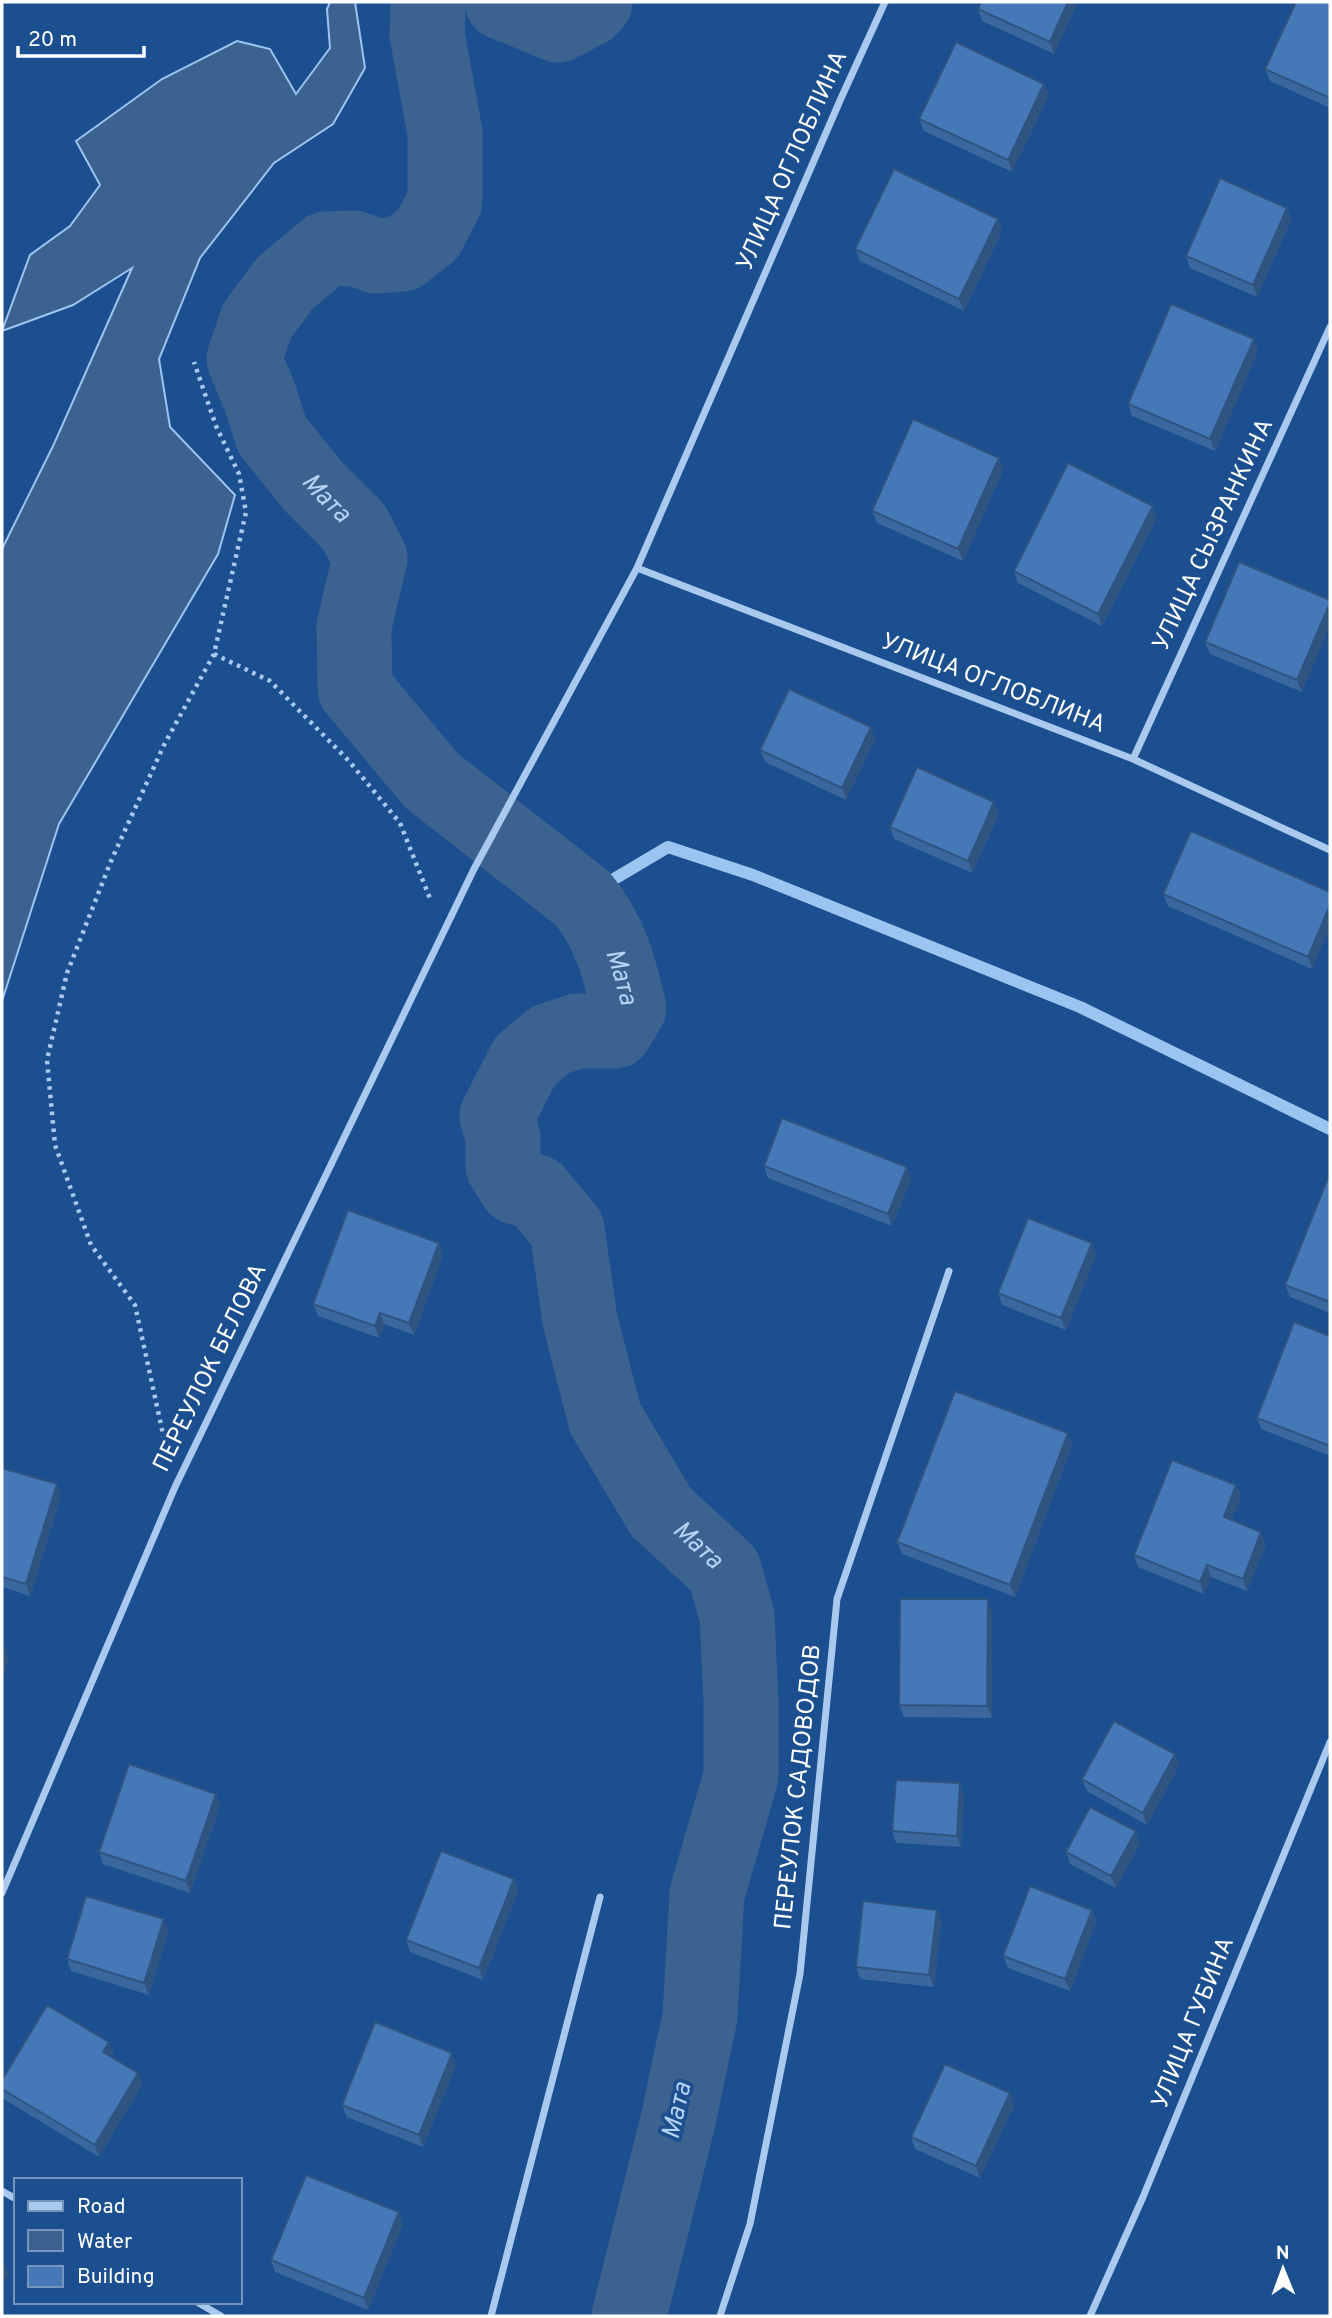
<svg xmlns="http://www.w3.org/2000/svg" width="1332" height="2318" font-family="Overpass,sans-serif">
  <rect width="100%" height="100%" fill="#1b4f8f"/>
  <path fill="#3c6290" stroke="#9cc4f0" stroke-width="2" d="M330 2H355L365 68 333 124 274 163 200 258 159 359 170 427 235 495 218 554 59 824 2 1001V549L54 444 132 268 73 305 2 331 30 255 70 226 100 185 76 141 162 79 237 41 270 49 296 94 330 48 327 9Z"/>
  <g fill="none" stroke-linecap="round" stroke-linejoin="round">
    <path stroke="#9cc4f0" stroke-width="12" d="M582 898 668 847 753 875 1080 1007 1330 1129"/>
    <g stroke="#3c6290" stroke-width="75">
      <path id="s1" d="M428 2 427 34 445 133V201L428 234 402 254 376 256 354 248 326 249 285 283 257 321 244 359 261 400 272 435 314 487 354 527 370 558 354 626 355 689 432 781 582 898C610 931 619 967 629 1008L615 1031H577L550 1040 525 1061 497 1116 503 1138V1166L516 1187 536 1192 567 1229 580 1320 605 1418 661 1512 724 1570 737 1616 741 1701V1776L707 1894 700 2017 677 2125 629 2316"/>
      <path d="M502 2 558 25 589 9 595 2"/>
    </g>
    <path stroke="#a9c9ee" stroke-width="4.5" stroke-dasharray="3.5 5" stroke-linecap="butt" d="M214 654 270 681 349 761 400 823 431 901
      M166 1448 135 1305 91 1245 55 1145 47 1060 67 973 111 861 164 745 214 654 246 512 239 474 216 426 194 362"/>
    <path stroke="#a9c9ee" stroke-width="7" d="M637 568 1133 759 1330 850
      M1133 759 1330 327
      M2 1893 175 1487 474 869 637 568 842 96 885 2
      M2 2191 16 2199
      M197 2302 221 2316
      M491 2316 600 1897
      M720 2316 750 2224 800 1974 837 1599 949 1271
      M1090 2316 1143 2197 1330 1742"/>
  </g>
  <path fill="#3a679d" d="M981 2H1078L1054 54 982 21 978 9Z
    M1330 2V108L1270 81 1265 69Z
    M1049 95 1012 172 924 131 919 119Z
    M1287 208 1291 220 1257 297 1190 268 1186 256Z
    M998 219 1002 231 964 311 860 261 855 249Z
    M1258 351 1215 451 1132 416 1128 404Z
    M1003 470 963 561 877 523 872 511Z
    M1157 518 1102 626 1018 583 1014 571Z
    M1330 600 1302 692 1210 654 1205 642Z
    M875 739 846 800 765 762 760 750Z
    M994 802 999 814 972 873 894 839 890 827Z
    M1330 892 1312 969 1168 906 1163 894Z
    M764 1166 911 1179 892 1226 768 1178Z
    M1330 1179V1313L1290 1297 1285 1285Z
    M443 1255 414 1335 384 1324 379 1338 318 1316 313 1304Z
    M1096 1255 1066 1330 1002 1305 998 1293Z
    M1330 1336V1456L1261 1429 1257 1418Z
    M1072 1445 1015 1597 902 1554 897 1542Z
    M2 1468 57 1484 61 1496 30 1596 2 1587Z
    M1236 1485 1241 1497 1231 1520 1266 1544 1247 1591 1211 1577 1204 1594 1138 1567 1134 1555Z
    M992 1611V1718L904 1717 899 1705Z
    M1179 1766 1147 1825 1087 1791 1082 1779Z
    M216 1794 220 1806 190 1893 103 1864 99 1852Z
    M964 1795 961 1847 896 1843 892 1831Z
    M1140 1843 1116 1888 1070 1864 1066 1852Z
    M514 1879 518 1891 483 1980 410 1952 406 1940Z
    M937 1910 941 1922 934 1987 860 1979 856 1967Z
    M1092 1910 1096 1922 1070 1991 1008 1968 1003 1956Z
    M168 1931 149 1995 71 1971 67 1959Z
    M114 2054 112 2057 142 2085 99 2157 2 2098V2080Z
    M456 2065 423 2147 347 2117 342 2105Z
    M1014 2105 980 2178 915 2149 911 2137Z
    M403 2224 368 2310 275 2272 271 2260Z"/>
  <path fill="#305480" d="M1068 2H1078L1054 54 1050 42Z
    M1044 84 1049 95 1012 172 1008 160Z
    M1287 208 1291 220 1257 297 1253 285Z
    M998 219 1002 231 964 311 959 299Z
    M1254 339 1258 351 1215 451 1210 439Z
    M999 458 1003 470 963 561 958 549Z
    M1153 506 1157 518 1102 626 1098 614Z
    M1330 603V625L1302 692 1297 680Z
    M871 727 875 739 846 800 842 788Z
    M994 802 999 814 972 873 968 861Z
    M1330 905V927L1312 969 1308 957Z
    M907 1167 911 1179 892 1226 888 1214Z
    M439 1243 443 1255 414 1335 409 1323Z
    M1092 1243 1096 1255 1066 1330 1061 1318Z
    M380 1313 384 1324 379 1338 375 1326Z
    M1068 1433 1072 1445 1015 1597 1010 1585Z
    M57 1484 61 1496 30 1596 26 1584Z
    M1236 1485 1241 1497 1228 1529 1224 1517Z
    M1261 1532 1266 1544 1247 1591 1243 1579Z
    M1207 1565 1211 1577 1204 1594 1200 1582Z
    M988 1599 992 1611V1718L987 1706Z
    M5 1647 9 1659 2 1681V1657Z
    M1175 1754 1179 1766 1147 1825 1143 1813Z
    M960 1783 964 1795 961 1847 957 1836Z
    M216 1794 220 1806 190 1893 186 1881Z
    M1136 1831 1140 1843 1116 1888 1111 1876Z
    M514 1879 518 1891 483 1980 479 1968Z
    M937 1910 941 1922 934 1987 929 1975Z
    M1092 1910 1096 1922 1070 1991 1065 1979Z
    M164 1919 168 1931 149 1995 144 1983Z
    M109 2042 114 2054 108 2064 103 2052Z
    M452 2053 456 2065 423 2147 419 2135Z
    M138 2073 142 2085 99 2157 95 2145Z
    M1010 2093 1014 2105 980 2178 976 2166Z
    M399 2212 403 2224 368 2310 364 2298Z
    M4 2262 9 2274 2 2284V2266Z"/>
  <path fill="#4478b7" stroke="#305480" stroke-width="2" d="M981 2H1068L1050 42 978 9Z
    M1296 2H1330V98L1265 69Z
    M956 42 1044 84 1008 160 919 119Z
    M894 169 998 219 959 299 855 249Z
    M1220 178 1287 208 1253 285 1186 256Z
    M1171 304 1254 339 1210 439 1128 404Z
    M913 419 999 458 958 549 872 511Z
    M1068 463 1153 506 1098 614 1014 571Z
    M1239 562 1330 600V603L1297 680 1205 642Z
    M789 689 871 727 842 788 760 750Z
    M917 767 994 802 968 861 890 827Z
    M1191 831 1330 892V905L1308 957 1163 894Z
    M782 1118 907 1167 888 1214 764 1166Z
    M1328 1178 1330 1179V1302L1285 1285Z
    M348 1210 439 1243 409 1323 380 1313 375 1326 313 1304Z
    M1028 1218 1092 1243 1061 1318 998 1293Z
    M1294 1322 1330 1336V1446L1257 1418Z
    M955 1391 1068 1433 1010 1585 897 1542Z
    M1172 1460 1236 1485 1224 1517 1261 1532 1243 1579 1207 1565 1200 1582 1134 1555Z
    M2 1468 57 1484 26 1584 2 1577Z
    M900 1599H988L987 1706 899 1705Z
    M2 1646 5 1647 2 1657Z
    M1114 1721 1175 1754 1143 1813 1082 1779Z
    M129 1764 216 1794 186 1881 99 1852Z
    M896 1780 960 1783 957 1836 892 1831Z
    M1090 1807 1136 1831 1111 1876 1066 1852Z
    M441 1851 514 1879 479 1968 406 1940Z
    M1030 1886 1092 1910 1065 1979 1003 1956Z
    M86 1896 164 1919 144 1983 67 1959Z
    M863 1901 937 1910 929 1975 856 1967Z
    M47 2005 109 2042 103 2052 138 2073 95 2145 2 2089V2080Z
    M375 2022 452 2053 419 2135 342 2105Z
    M945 2064 1010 2093 976 2166 911 2137Z
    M306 2175 399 2212 364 2298 271 2260Z"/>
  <g text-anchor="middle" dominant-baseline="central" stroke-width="7" stroke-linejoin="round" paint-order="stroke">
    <g font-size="24" fill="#fff" stroke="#1b4f8f">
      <text transform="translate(793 161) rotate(-66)">УЛИЦА ОГЛОБЛИНА</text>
      <text transform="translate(1214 535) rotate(-65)">УЛИЦА СЫЗРАНКИНА</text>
      <text transform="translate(993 684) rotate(21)">УЛИЦА ОГЛОБЛИНА</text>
      <text transform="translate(211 1368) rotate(-64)">ПЕРЕУЛОК БЕЛОВА</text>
      <text transform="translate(799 1787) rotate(-84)">ПЕРЕУЛОК САДОВОДОВ</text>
      <text transform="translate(1194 2023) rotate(-68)">УЛИЦА ГУБИНА</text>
    </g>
    <g font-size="26" font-style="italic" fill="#b5d3f5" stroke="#1b4f8f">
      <text stroke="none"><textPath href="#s1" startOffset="653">Мата</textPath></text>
      <text stroke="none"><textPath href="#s1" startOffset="1260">Мата</textPath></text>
      <text stroke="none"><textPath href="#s1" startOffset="1976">Мата</textPath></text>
      <text transform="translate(678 2111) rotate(-77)">Мата</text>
    </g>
  </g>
  <rect width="1332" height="2318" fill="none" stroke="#ffffff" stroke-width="7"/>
  <rect x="14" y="2178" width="228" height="126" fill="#1b4f8f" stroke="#7695bc" stroke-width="2"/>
  <rect x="28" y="2201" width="35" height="10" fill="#a9c9ee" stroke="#7695bc" stroke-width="2"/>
  <text x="77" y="2213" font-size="21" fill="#ffffff">Road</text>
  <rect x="28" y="2230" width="35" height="21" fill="#3c6290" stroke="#7695bc" stroke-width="2"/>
  <text x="77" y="2248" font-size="21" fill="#ffffff">Water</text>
  <rect x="28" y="2266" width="35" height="21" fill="#4478b7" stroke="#7695bc" stroke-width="2"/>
  <text x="77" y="2283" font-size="21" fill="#ffffff">Building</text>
  <g transform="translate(1283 2269) rotate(359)" stroke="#1b4f8f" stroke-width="5" paint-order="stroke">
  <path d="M0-5L12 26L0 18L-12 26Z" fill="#ffffff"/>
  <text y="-10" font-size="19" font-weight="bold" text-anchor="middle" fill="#ffffff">N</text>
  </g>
  <path d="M18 46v10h126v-10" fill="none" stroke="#ffffff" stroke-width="3.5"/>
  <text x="28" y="46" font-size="21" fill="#ffffff" stroke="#1b4f8f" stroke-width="5" paint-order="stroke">20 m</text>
</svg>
